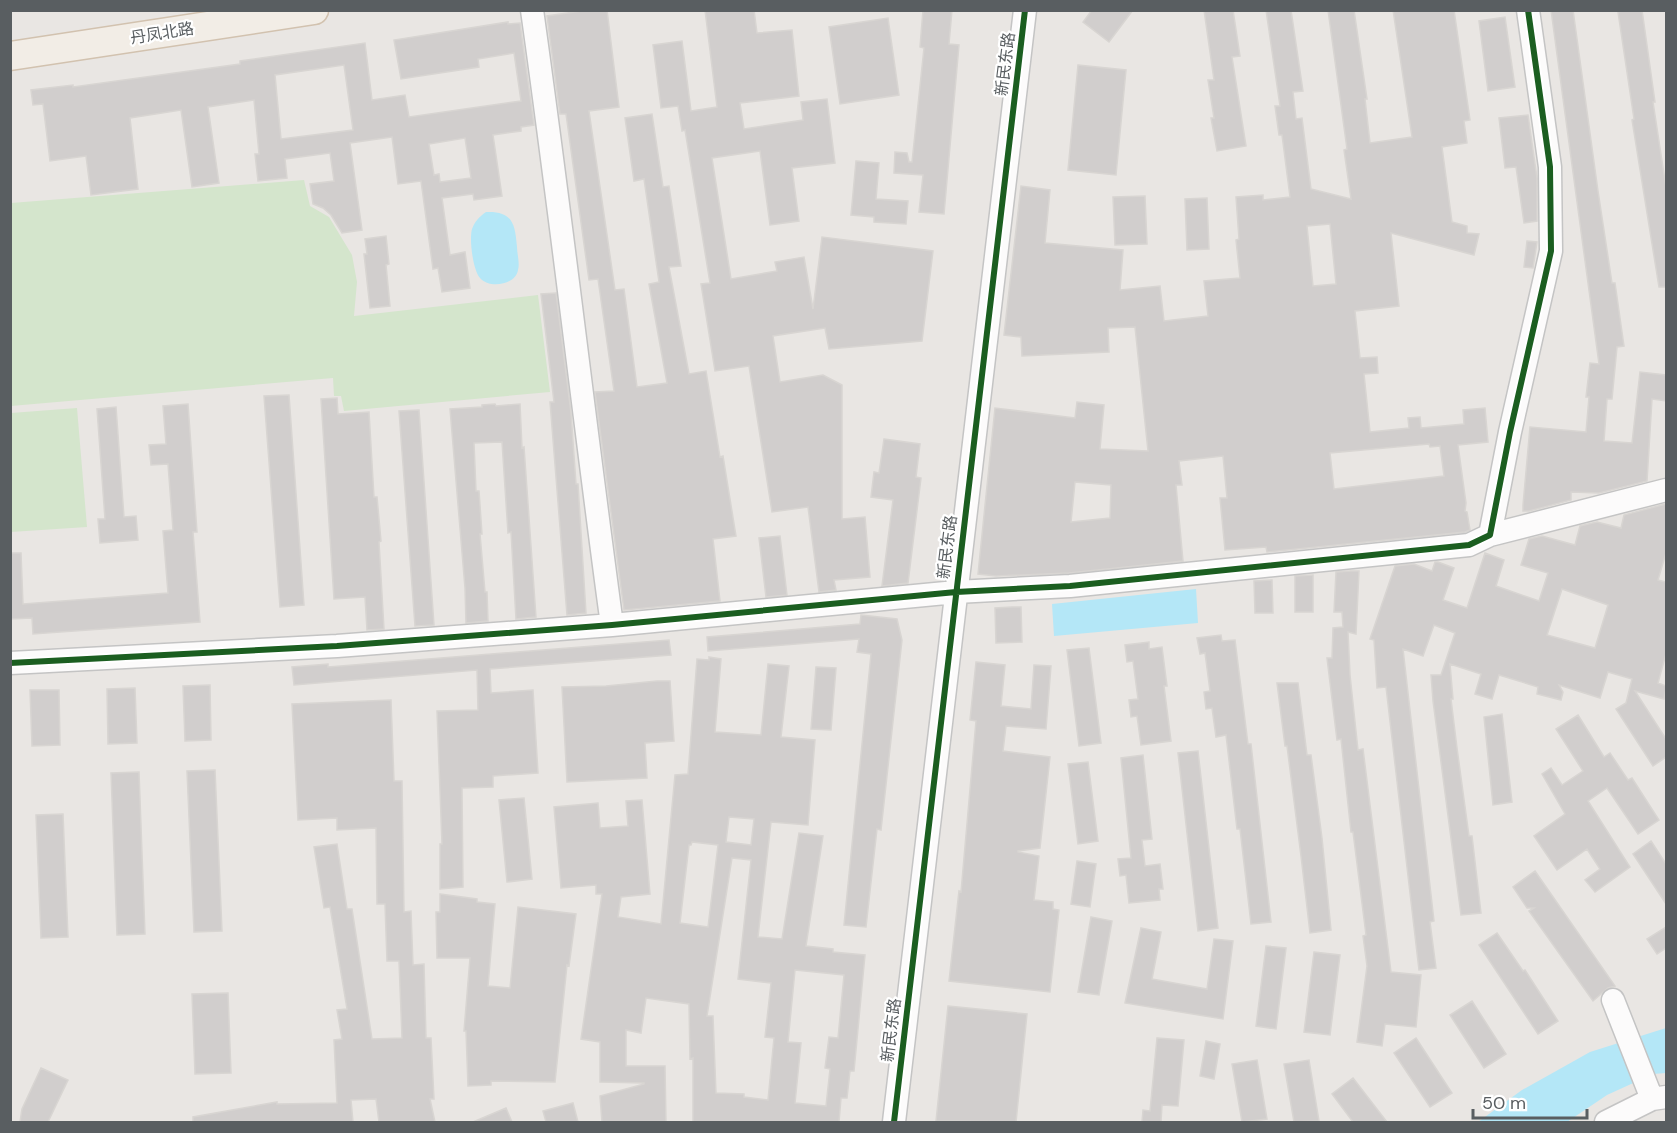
<svg xmlns="http://www.w3.org/2000/svg" width="1677" height="1133" font-family="'DM Sans','Noto Sans SC',sans-serif">
  <rect width="100%" height="100%" fill="#e9e6e3"/>
  <path fill="#d4e5cc" d="M304 180 310 206 329 217 352 255 357 282 354 316 538 295 550 392 344 411 341 396H334L333 378 11 406V203Z
    M77 408 87 527 11 532V413Z"/>
  <path fill="#b4e7f7" d="M486 212C513 211 515 224 517 247 517 254 520 263 518 270 516 285 489 289 480 278 473 270 469 240 472 229 475 221 479 217 486 212Z
    M1196 589 1198 623 1054 636 1052 604Z
    M1666 1028V1073L1653 1074 1607 1095 1567 1122H1478L1522 1090 1590 1052Z"/>
  <path fill="#d1cecd" stroke="#d8d5d2" stroke-width="1.5" fill-rule="evenodd" d="M588 10H607L619 107 589 111 615 290 624 289 637 387 667 383 649 284 659 282 644 179 634 181 625 118 652 114 663 187 669 186 681 266 669 267 689 374 706 371 720 457 723 456 736 536 713 539 720 601 624 610 595 392 614 391 598 279 589 280 566 114H560L547 16Z
    M705 10H754L757 33 792 30 799 96 740 103 744 129 803 120 801 102 827 99 835 163 792 168 799 221 770 225 760 151 712 158 731 279 777 271 775 262 804 257 813 309 822 237 933 251 922 341 829 349 825 328 773 336 780 382 823 375 842 385V519L865 517 870 577 834 580 836 590 819 592 808 507 772 512 749 366 715 371 701 284 710 283 685 130 682 131 678 106 661 108 653 45 682 41 691 111 717 107Z
    M923 10H952L949 44 959 45 944 214 919 212 923 175 894 173 895 152 907 153 909 162H912L924 48 920 47Z
    M1092 10H1133L1109 42 1083 22Z
    M1204 10H1233L1240 56 1232 57 1246 146 1217 151 1211 118H1214L1208 80H1214Z
    M1266 10H1291L1303 91 1293 92 1296 119 1302 118 1311 189 1351 199 1344 150 1347 149 1328 10H1354L1367 99H1365L1370 143 1412 137 1393 10H1454L1470 120 1464 121 1467 143 1442 147 1452 222 1467 226V233L1479 234 1474 255 1391 233 1399 306 1355 311 1360 358 1377 357 1378 373 1364 374 1370 432 1409 428 1408 418 1420 417 1421 428 1464 424 1463 410 1485 408 1488 442 1458 445 1466 503 1465 511 1467 512 1470 530 1465 532 1267 552 1266 547 1225 550 1220 498H1227L1223 456 1179 461 1182 485H1176L1183 561 1069 573 996 576 978 574 995 408 1075 418 1077 402 1104 405 1100 449 1148 451 1135 327 1108 328 1109 352 1022 356 1021 337 1004 335 1021 186 1050 190 1045 243 1123 250 1120 290 1160 286 1164 321 1208 316 1204 281 1240 278 1236 240 1239 239 1236 197 1263 195V200L1290 197 1282 135H1279L1275 106H1280ZM1330 224 1336 284 1313 286 1307 226ZM1429 444 1430 447 1440 446 1444 476 1334 489 1330 453ZM1075 482 1111 485 1110 518 1071 522Z
    M1551 10H1573L1598 191 1612 283H1615L1624 346 1617 347 1612 399H1607L1604 441 1632 443 1640 372 1666 375V401L1652 399 1647 481 1599 493 1571 492V500L1529 511H1523V505L1530 427 1586 432 1589 397H1586L1590 363 1599 364Z
    M1626 10H1642L1655 102H1653L1666 187V287H1659L1632 120 1634 119 1618 12Z
    M1505 17 1515 87 1488 91 1479 21Z
    M888 18 899 95 840 104 829 27Z
    M508 22V24L520 23 534 125 521 127V131L493 135 502 196 474 200 473 194 442 198 450 255 465 252 470 288 442 292 438 268 433 269 421 181 398 184 392 137 350 143 362 230 342 233 331 215 323 208 313 204 310 184 334 181 330 153 285 159 287 178 258 181 255 154H259L254 100 208 107 219 183 192 187 181 110 130 118 138 189 91 195 86 156 50 161 43 104 33 105 31 90 73 85V87L240 64V61L365 43 372 100 405 95 409 117 521 101 514 53 478 59 479 67 401 79 394 40ZM344 65 353 130 281 139 275 75ZM465 138 471 178 440 182 439 174 434 175 429 144Z
    M1078 65 1126 70 1116 175 1068 170Z
    M1528 115 1537 178V221L1524 223 1516 167 1505 168 1499 118Z
    M856 161 879 163 876 199 908 201 906 224 874 222V217L851 215Z
    M1145 196 1147 244 1115 245 1113 197Z
    M1207 198 1209 249 1187 250 1185 199Z
    M386 236 389 264 386 265 390 306 370 308 364 254H367L365 239Z
    M1527 241 1537 242 1533 268 1524 267Z
    M556 293 571 413 576 484H578L586 613 567 615 550 402H554L541 294Z
    M289 395 304 605 280 607 264 396Z
    M337 398 338 414 369 412 374 497H377L381 541 379 542 384 629 367 630 365 597 334 599 321 399Z
    M188 404 197 532H193L200 622 33 634 32 618 10 619V553H21L23 604 168 593 163 531 173 530 168 464 151 465 149 445 166 444 163 406Z
    M495 404 496 406 520 404 522 448 524 447 536 617 516 619 511 532 508 533 502 442 474 443 476 491H479L482 534H480L485 592H487L488 621 466 623 465 588 450 409 482 407V405Z
    M116 407 124 517 136 516 138 540 100 543 98 519H105L97 409Z
    M419 410 434 625 415 626 399 411Z
    M884 439 920 444 916 477 921 478 908 583 882 586 893 500 871 497 874 472 879 473Z
    M1666 504V553L1658 580 1666 582V654L1658 683 1666 686V689L1664 699 1635 691 1666 739V757L1653 766 1616 709 1626 703 1632 679 1608 672 1600 698 1559 685 1563 692 1561 700 1537 694 1538 687 1499 675 1492 699 1475 694 1481 674 1450 664 1453 699H1451L1457 748 1469 836H1472L1481 913 1461 915 1433 701 1431 675H1441L1455 633 1434 625 1423 656 1403 649 1434 921 1430 922 1436 968 1419 970 1386 687 1377 688 1374 640 1370 639 1395 566 1414 564 1432 571 1435 562H1438L1454 568 1443 600 1467 608 1485 553 1504 560 1496 586 1539 601 1548 573 1521 565 1529 539 1542 536 1575 545 1580 526 1597 522 1621 528 1624 515ZM1562 589 1608 605 1595 648 1547 635Z
    M780 536 787 595 766 597 759 538Z
    M1351 571H1359L1356 634 1348 632 1350 675 1358 750 1363 749 1391 972 1421 975 1416 1027 1385 1024 1382 1046 1357 1042 1367 966 1363 936 1366 935 1353 832H1351L1341 739 1337 740 1327 658H1332L1333 628 1343 627 1342 612H1334L1336 572Z
    M1313 575V612H1295V576Z
    M1272 580 1273 613H1255L1254 581Z
    M1012 607H1021L1022 642 996 643 995 608Z
    M861 615 897 619 902 640 881 830 877 829 866 927 844 925 871 654 857 652 859 639 708 651 707 637 860 624Z
    M1221 635 1222 641 1235 640 1248 744H1251L1271 922 1251 924 1240 829H1237L1226 735 1216 737 1212 708 1206 709 1204 692 1210 691 1205 653 1200 654 1197 638Z
    M669 640 671 655 490 669 491 693 533 690 538 773 493 776V787L462 788 463 887 440 889V844H442L437 711 478 710 477 670 294 685 292 667 328 664V667Z
    M1149 642V649L1162 647 1167 686H1164L1171 741 1141 745 1137 716 1131 717 1129 700 1138 699 1133 661 1127 662 1125 645Z
    M1089 648 1101 743 1079 746 1067 650Z
    M709 657 721 659 715 732 761 735 768 664 789 666 781 737 815 740 808 825 771 822 758 937 782 939 799 833 823 836 806 946 833 949V952L865 955 854 1071H850L847 1098H841L839 1122H693V1058L690 1059 689 1004 646 998 641 1033 626 1030V1066H665L666 1122H602L600 1096 644 1084V1083L600 1082V1042L581 1039 602 894H596V885L561 888 554 807 598 803 600 828 628 826 626 801 642 800 650 894 621 897 618 917 661 924 675 775 688 774 697 659 709 660ZM729 817 754 819 751 845 726 842ZM692 842 718 845 708 927 680 923 689 845H691ZM732 858 751 860 738 979 771 983 765 1037 774 1038 768 1100 744 1097V1094L716 1093 713 1016H707ZM795 970 844 975 838 1038 829 1037 825 1068 830 1069 826 1106 795 1103 801 1043 788 1042Z
    M976 662 1005 665 1001 706 1031 709 1034 665 1051 666 1046 729 1006 726 1003 751 1050 757 1040 848 1018 851V852L1039 856 1034 900 1053 902V909L1059 910 1050 992 949 981 959 891 961 892 976 721 970 720Z
    M816 667 836 668 831 730 811 729Z
    M657 681H670L674 741 645 743 647 778 567 782 562 687 606 686Z
    M1277 683H1298L1307 755H1311L1322 838 1331 930 1310 933 1301 856 1287 746H1285Z
    M210 685 211 740 185 741 183 686Z
    M135 688 137 743 108 744 107 689Z
    M30 690H59L60 745 32 746Z
    M391 700 394 781H402L404 912 411 911 413 965 424 964 426 1038H431L434 1099H430L435 1122H379L376 1099 351 1100 353 1122H193V1117L277 1102V1104L337 1103 334 1040 342 1039 337 1010 347 1009 330 907 324 908 314 847 337 844 347 909H352L372 1039 402 1038 399 961H387L385 904H377L376 828 337 830V818L298 820 292 704Z
    M1502 714 1512 802 1493 805 1484 717Z
    M1578 715 1604 757 1610 753 1628 780 1632 778 1659 820 1638 834 1607 788 1588 801 1630 867 1595 892 1585 880 1600 869 1587 849 1557 870 1534 836 1565 814 1542 774 1551 768 1562 785 1583 771 1556 729Z
    M1198 751 1218 928 1198 931 1178 753Z
    M1143 755 1152 839 1142 840 1145 866 1160 864 1163 889H1159L1160 900 1129 903 1126 875 1120 876 1118 859 1131 858 1121 758Z
    M1088 762 1098 841 1078 844 1068 764Z
    M215 770 222 931 194 932 187 771Z
    M139 772 145 934 117 935 111 773Z
    M524 798 532 879 507 882 499 800Z
    M63 814 68 937 41 938 36 815Z
    M1651 841 1666 864V904L1633 854Z
    M1077 861 1096 864 1090 907 1071 904Z
    M1535 871 1615 986 1608 988 1593 1001 1529 911 1534 908H1527L1513 887Z
    M440 894 477 899V902L495 904 488 986 510 988 518 907 576 914 569 966 567 965 555 1082 491 1081V1085L468 1086 466 1031H464L470 958H437L436 912H440Z
    M1091 917 1112 921 1099 995 1078 992Z
    M1666 927V948L1657 954 1647 939Z
    M1141 928 1161 932 1152 979 1207 989 1214 939 1233 941 1223 1019 1125 1003Z
    M1497 933 1523 971 1525 970 1558 1021 1538 1034 1479 945Z
    M1266 946 1286 948 1276 1029 1256 1026Z
    M1314 952 1340 955 1330 1035 1304 1032Z
    M228 993 231 1073 195 1074 192 994Z
    M1472 1001 1506 1054 1484 1068 1450 1015Z
    M948 1006 1027 1014 1016 1122 936 1121Z
    M1157 1038 1184 1040 1178 1106 1162 1105 1161 1122H1142L1143 1110 1150 1111Z
    M1416 1038 1452 1093 1430 1107 1394 1053Z
    M1206 1041 1220 1044 1214 1079 1200 1076Z
    M1257 1060 1267 1119 1242 1122 1232 1064Z
    M1309 1060 1319 1121 1294 1122 1284 1064Z
    M41 1068 68 1080 48 1122H20L22 1109Z
    M1353 1078 1387 1122H1353L1332 1094Z
    M573 1103 578 1122H546L543 1111Z
    M506 1108 512 1122H473Z"/>
  <g fill="none" stroke-linecap="round" stroke-linejoin="round">
    <g stroke="#c4c4c4" stroke-width="25">
      <path id="minor" d="M532 10C561 215 584 420 612 625
        M1490 535 1666 490
        M10 663 337 646 612 625 956 592 1070 586 1469 545 1490 535 1510 432 1551 251 1550 167 1528 10
        M1613 1000 1652 1099 1666 1097
        M894 1122 1025 10
        M1606 1122 1652 1099"/>
    </g>
    <g stroke="#d2c2af" stroke-width="31">
      <path id="major" d="M10 56 314 10"/>
    </g>
    <use href="#minor" stroke="#fcfbfb" stroke-width="22"/>
    <use href="#major" stroke="#f2ede6" stroke-width="28"/>
    <g stroke="#fff" stroke-width="10">
      <path id="cycleway" d="M10 663 337 646 612 625 956 592 1070 586 1469 545 1490 535 1510 432 1551 251 1550 167 1528 10
        M894 1122 1025 10"/>
    </g>
    <use href="#cycleway" stroke="#1b5e20" stroke-width="6"/>
  </g>
  <g text-anchor="middle" dominant-baseline="central" stroke-width="4.5" stroke-linejoin="round" paint-order="stroke">
    <g font-size="16" fill="#595e61" stroke="#fff">
      <text transform="translate(162 33) rotate(-9)">丹凤北路</text>
      <text transform="translate(1005 64) rotate(-83)">新民东路</text>
      <text transform="translate(947 547) rotate(-83)">新民东路</text>
      <text transform="translate(891 1030) rotate(-83)">新民东路</text>
    </g>
  </g>
  <rect width="1677" height="1133" fill="none" stroke="#595e61" stroke-width="24"/>
  <path d="M1473 1109v9h114v-9" fill="none" stroke="#595e61" stroke-width="3"/>
  <text x="1482" y="1109" font-size="18" fill="#595e61" stroke="#ffffff" stroke-width="4.5" paint-order="stroke">50 m</text>
</svg>
